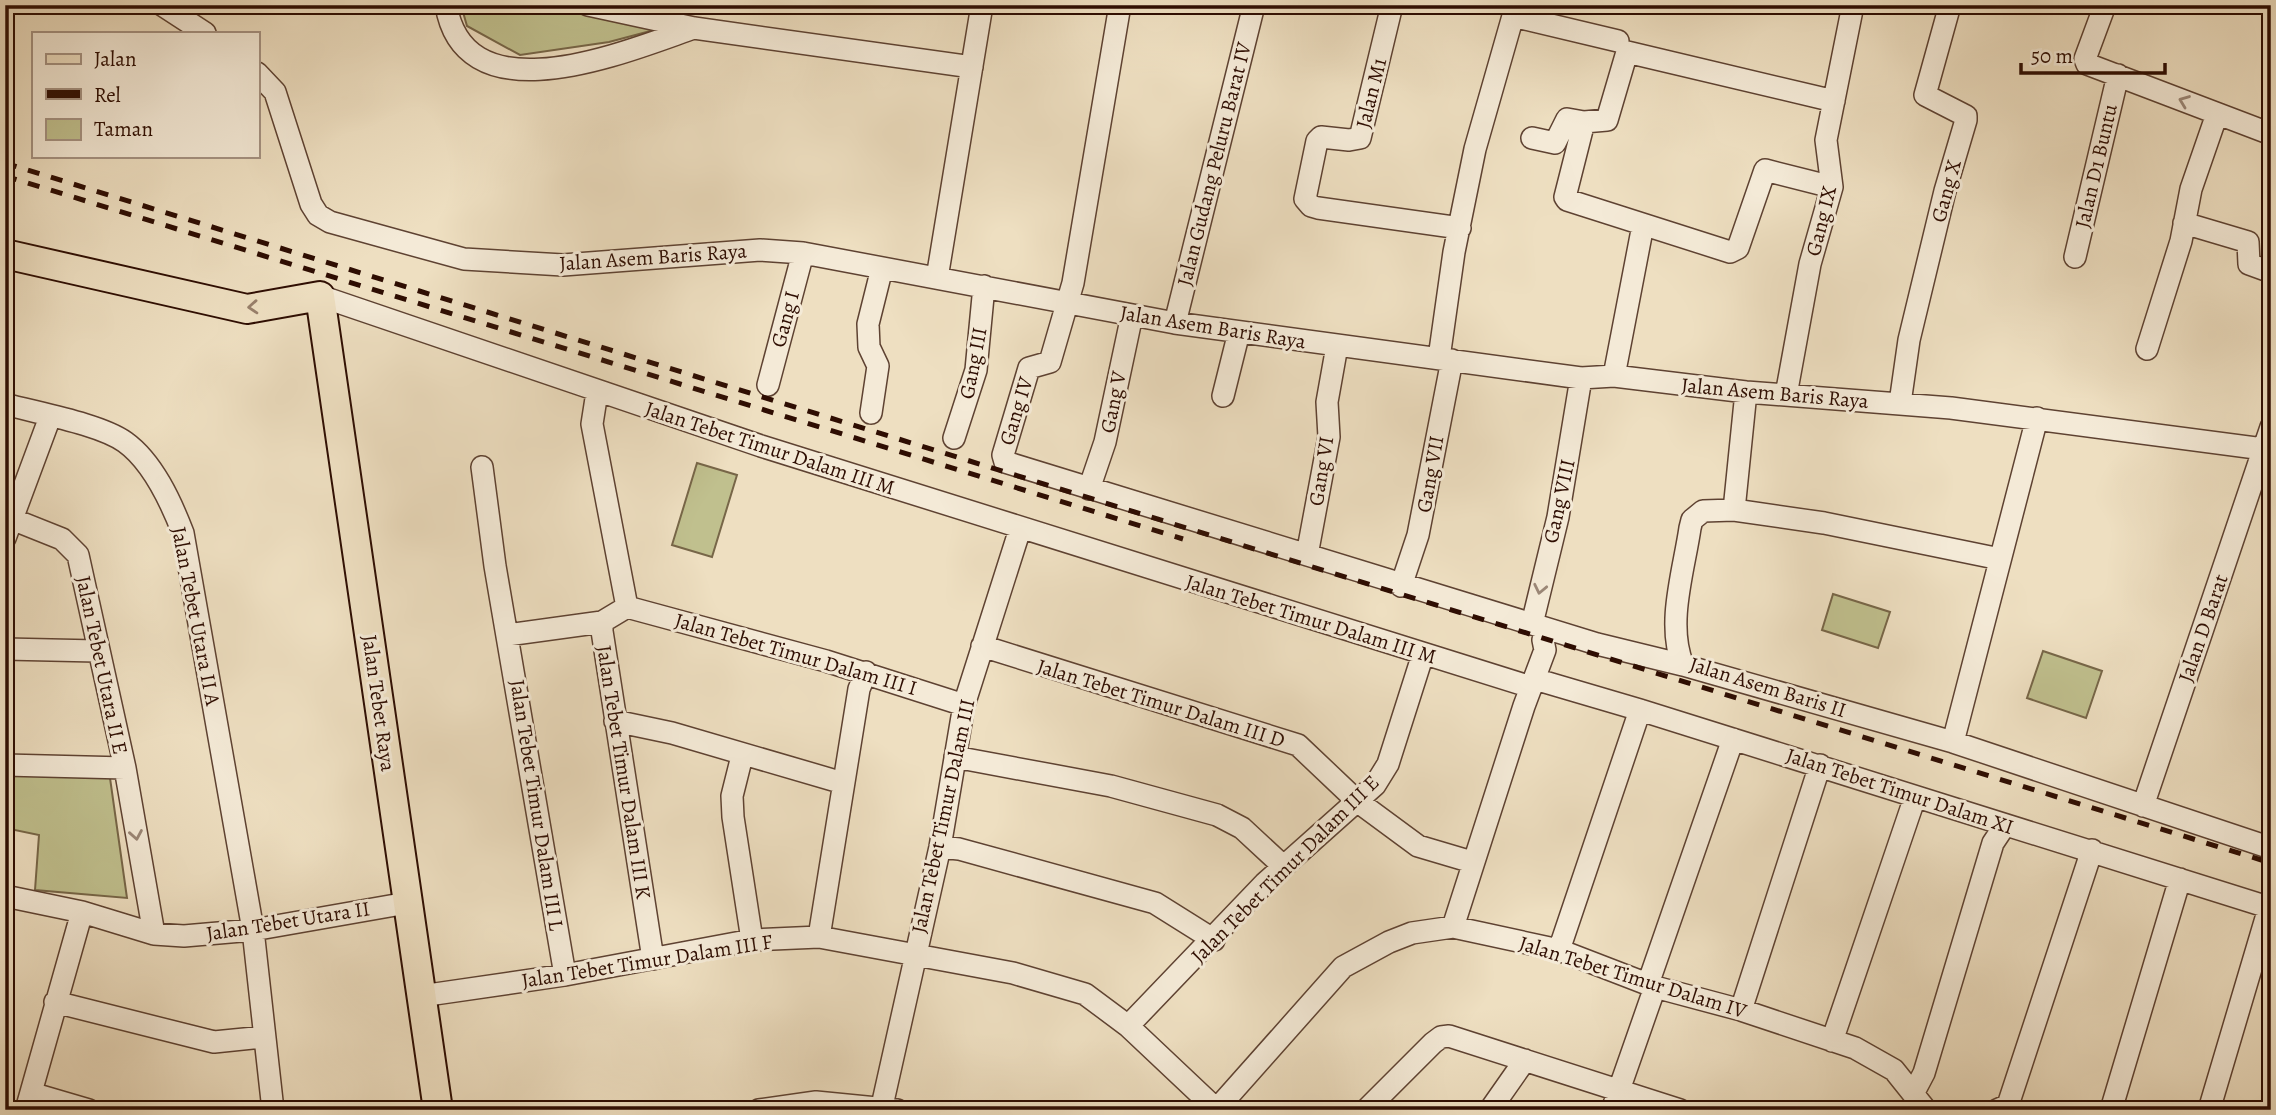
<svg xmlns="http://www.w3.org/2000/svg" width="2276" height="1115" font-family="Alegreya,serif">
  <rect width="100%" height="100%" fill="#eedfc1"/>
  <filter id="stains"><feTurbulence type="fractalNoise" baseFrequency=".00286" numOctaves="4"/><feColorMatrix values="0 0 0 0 .2 0 0 0 0 .09 0 0 0 0 .02 0 0 0 .5 -.17"/></filter>
  <radialGradient id="worn" r=".72"><stop offset=".6" stop-color="#630" stop-opacity="0"/><stop offset="1" stop-color="#630" stop-opacity=".3"/></radialGradient>
  <path fill="#c0c08e" stroke="#776648" stroke-width="2" d="M461 5H557L658 29 609 42 520 55 467 26Z
    M697 463 737 475 712 557 672 545Z
    M1833 594 1890 612 1878 648 1822 630Z
    M2043 651 2102 671 2086 718 2027 698Z
    M5 775 110 778 127 898 35 890 39 835 5 828Z"/>
  <g fill="none" stroke-linecap="round" stroke-linejoin="round">
    <g stroke="#5e4232" stroke-width="24">
      <path id="minor" d="M162 5 205 33
        M446 5C465 120 627 51 694 28
        M588 5 694 28 972 67
        M1120 5 1073 283 1050 362 1029 368 1003 455 1005 462 1597 644 1683 665
        M1392 5 1360 138 1349 140 1321 137 1317 141 1305 199 1311 206 1318 208 1460 228
        M2105 5 2085 59 2087 64 2271 134
        M1513 16 1618 41
        M257 73 275 92 311 204 318 215 330 222 464 259 563 265 760 250 803 253 1175 323 1581 378 1614 376 1746 392 1951 408 2271 450
        M1584 122 1565 197 1567 200 1730 252 1738 248 1765 170 1832 187
        M1532 138 1555 143 1567 119 1584 122 1607 120 1627 52 1834 101
        M2184 223 2248 242 2249 264 2271 272
        M2075 257 2118 75
        M937 278 982 5
        M320 296 761 446 1531 687
        M1175 323 1254 5
        M2147 349 2181 241 2191 189 2217 114
        M1439 358 1454 252 1475 149 1513 16 1520 5
        M1614 376 1643 225
        M768 385 803 253
        M597 392 592 424 627 607
        M1786 395 1810 264 1832 187 1826 140 1853 5
        M1223 396 1239 332
        M1900 403 1909 340 1945 191 1966 120V116L1925 95 1950 5
        M5 404C37 413 100 424 125 442 153 462 171 502 183 533L253 930 273 1110
        M871 413 878 366 869 347 868 324 882 268
        M954 438 976 370 984 286
        M482 467 495 566 565 975
        M1089 489 1105 442 1132 315
        M1734 510 1746 392
        M12 519 62 539 78 555 125 768 154 934
        M5 538 50 417
        M1307 555 1329 437 1327 402 1337 346
        M2000 559 1824 523 1734 510 1703 511 1692 520 1690 528C1684 570 1666 624 1683 665L1953 742 2271 848
        M1401 586 1418 535 1452 360
        M627 607 602 622V631L653 959
        M627 607 826 661 964 705
        M1532 624 1558 517 1581 378
        M507 635 602 622
        M982 646 1298 745 1357 801 1418 846 1472 862
        M5 649 97 651
        M1531 687 1538 680 1640 710 2271 908
        M615 721 672 733 843 783
        M1953 742 2037 418
        M742 756 732 796 733 817 752 940
        M955 757 1111 786 1217 815 1242 828 1283 866
        M5 765 125 768
        M2143 806 2271 427
        M940 847 959 849 1155 903 1214 940
        M5 896 82 912 154 934 184 936 253 930 407 903
        M1453 927 1524 706 1545 650 1543 640 1546 629
        M819 937 859 689 866 672
        M1559 950 1640 710
        M1648 984 1733 739
        M421 996 565 975 752 940 819 937 1013 973 1085 994 1128 1026 1217 1110
        M55 1002 214 1042 264 1037
        M1741 1010 1820 765
        M1128 1026 1265 883 1375 785 1388 764 1423 654
        M1832 1041 1915 797
        M1914 1092 1924 1073 1993 843 2005 825
        M31 1093 89 1110
        M882 1106 940 847 964 705 1020 529
        M26 1110 82 912
        M759 1110 816 1102 897 1110
        M1216 1110 1343 967 1389 942 1412 933 1453 927 1559 950 1655 987 1741 1010 1855 1048 1894 1070 1926 1110
        M1366 1110 1433 1043 1441 1037 1449 1036 1680 1110
        M1490 1110 1525 1060
        M1612 1110 1655 987
        M1997 1110 2008 1105 2092 850
        M2111 1110 2180 879
        M2209 1110 2269 908"/>
    </g>
    <g stroke="#2e0d02" stroke-width="32">
      <path id="major" d="M5 254 247 309 320 296 438 1110"/>
    </g>
    <use href="#minor" stroke="#f4ead7" stroke-width="21"/>
    <use href="#major" stroke="#eedfc1" stroke-width="28"/>
    <path stroke="#2e0d02" stroke-width="5" stroke-dasharray="12 12" stroke-linecap="butt" d="M5 163 2271 863
      M5 176 1183 539"/>
  </g>
  <defs><path id="oneway-chevron" d="M-2-3.5L2.5 0L-2 3.5" fill="none" stroke-width="1.6" stroke-linecap="round" stroke-linejoin="round" transform="scale(1.75)"/></defs>
  <g stroke="#9b8777">
    <use href="#oneway-chevron" transform="translate(2184 101) rotate(-159)"/>
    <use href="#oneway-chevron" transform="translate(1540 589) rotate(102)"/>
    <use href="#oneway-chevron" transform="translate(136 835) rotate(80)"/>
  </g>
  <use stroke="#98806b" href="#oneway-chevron" transform="translate(253 307) rotate(176)"/>
  <g text-anchor="middle" dominant-baseline="central" stroke-width="6" stroke-linejoin="round" paint-order="stroke">
    <g font-size="21" fill="#2e0d02" stroke="#f4ead7">
      <text transform="translate(1371 93) rotate(-76)">Jalan M1</text>
      <text transform="translate(1214 164) rotate(-76)">Jalan Gudang Peluru Barat IV</text>
      <text transform="translate(2096 166) rotate(-77)">Jalan D1 Buntu</text>
      <text transform="translate(1946 191) rotate(-75)">Gang X</text>
      <text transform="translate(1821 221) rotate(-76)">Gang IX</text>
      <text transform="translate(653 257) rotate(-4)">Jalan Asem Baris Raya</text>
      <text transform="translate(785 319) rotate(-75)">Gang I</text>
      <text transform="translate(1213 327) rotate(9)">Jalan Asem Baris Raya</text>
      <text transform="translate(973 363) rotate(-79)">Gang III</text>
      <text transform="translate(1775 393) rotate(5)">Jalan Asem Baris Raya</text>
      <text transform="translate(1113 402) rotate(-79)">Gang V</text>
      <text transform="translate(1016 411) rotate(-73)">Gang IV</text>
      <text transform="translate(770 448) rotate(18)">Jalan Tebet Timur Dalam III M</text>
      <text transform="translate(1321 471) rotate(-81)">Gang VI</text>
      <text transform="translate(1430 474) rotate(-80)">Gang VII</text>
      <text transform="translate(1559 501) rotate(-78)">Gang VIII</text>
      <text transform="translate(196 616) rotate(79)">Jalan Tebet Utara II A</text>
      <text transform="translate(1311 619) rotate(17)">Jalan Tebet Timur Dalam III M</text>
      <text transform="translate(2203 628) rotate(-71)">Jalan D Barat</text>
      <text transform="translate(796 654) rotate(16)">Jalan Tebet Timur Dalam III I</text>
      <text transform="translate(102 665) rotate(78)">Jalan Tebet Utara II E</text>
      <text transform="translate(1768 687) rotate(17)">Jalan Asem Baris II</text>
      <text transform="translate(379 703) rotate(82)">Jalan Tebet Raya</text>
      <text transform="translate(1161 703) rotate(17)">Jalan Tebet Timur Dalam III D</text>
      <text transform="translate(624 772) rotate(81)">Jalan Tebet Timur Dalam III K</text>
      <text transform="translate(1900 791) rotate(18)">Jalan Tebet Timur Dalam XI</text>
      <text transform="translate(537 805) rotate(81)">Jalan Tebet Timur Dalam III L</text>
      <text transform="translate(943 816) rotate(-78)">Jalan Tebet Timur Dalam III</text>
      <text transform="translate(1285 869) rotate(-45)">Jalan Tebet Timur Dalam III E</text>
      <text transform="translate(288 921) rotate(-9)">Jalan Tebet Utara II</text>
      <text transform="translate(647 961) rotate(-9)">Jalan Tebet Timur Dalam III F</text>
      <text transform="translate(1633 977) rotate(17)">Jalan Tebet Timur Dalam IV</text>
    </g>
  </g>
  <rect width="2276" height="1115" fill="none" stroke="#eedfc1" stroke-width="28"/>
  <rect x="7" y="7" width="2262" height="1101" fill="none" stroke="#2e0d02" stroke-width="3.5"/>
  <rect x="14" y="14" width="2248" height="1087" fill="none" stroke="#2e0d02" stroke-width="2"/>
  <rect x="32" y="32" width="228" height="126" fill="#f4ead7" stroke="#a59282" stroke-width="2"/>
  <rect x="46" y="54" width="35" height="10" fill="#eedfc1" stroke="#a59282" stroke-width="2"/>
  <text x="94" y="66" font-size="21" fill="#2e0d02">Jalan</text>
  <rect x="46" y="89" width="35" height="10" fill="#2e0d02" stroke="#a59282" stroke-width="2"/>
  <text x="94" y="102" font-size="21" fill="#2e0d02">Rel</text>
  <rect x="46" y="119" width="35" height="21" fill="#c0c08e" stroke="#a59282" stroke-width="2"/>
  <text x="94" y="136" font-size="21" fill="#2e0d02">Taman</text>
  <path d="M2021 63v10h144v-10" fill="none" stroke="#2e0d02" stroke-width="3.5"/>
  <text x="2031" y="63" font-size="21" fill="#2e0d02" stroke="#f4ead7" stroke-width="5" paint-order="stroke">50 m</text>
  <rect width="100%" height="100%" filter="url(#stains)"/>
  <rect width="100%" height="100%" fill="url(#worn)"/>
</svg>
